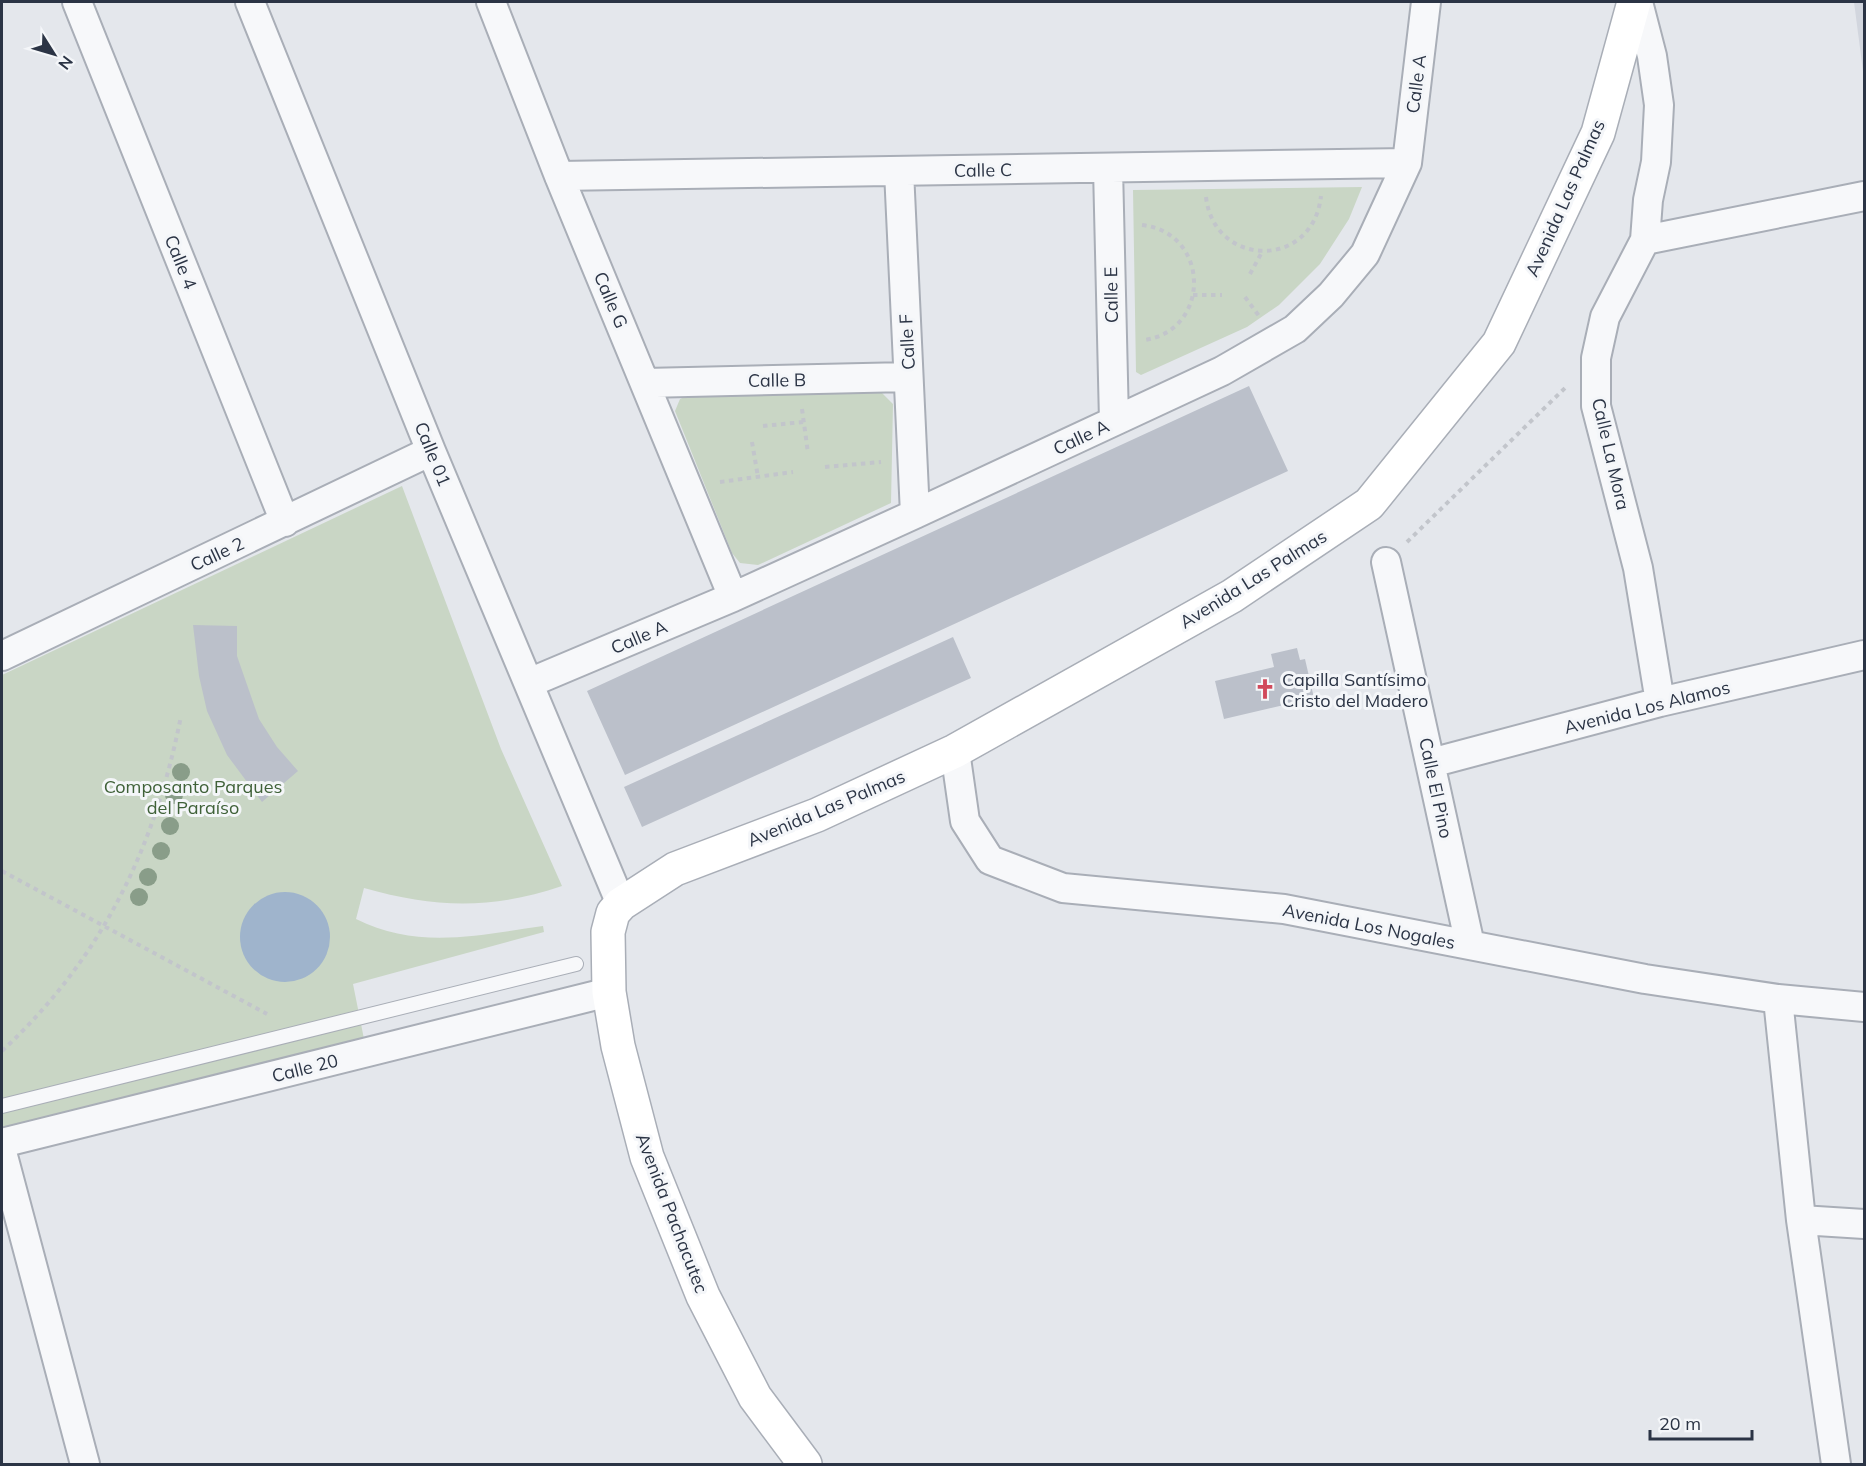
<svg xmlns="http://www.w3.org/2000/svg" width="1866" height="1466" font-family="Mulish,sans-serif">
  <rect width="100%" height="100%" fill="#e4e7ec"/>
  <path fill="#d2d6de" d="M1854 2H1864V79Z"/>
  <path fill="#c9d6c5" d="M1362 187 1349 219 1320 264 1279 305 1247 327 1141 375 1136 372 1133 190Z
    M882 393 893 404 891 503 758 565 740 563 732 553 675 411 680 399 687 396Z
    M402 486 501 749 562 886C491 910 435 908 364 888L356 919C417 950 479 935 543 926L544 932 353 984 364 1039 2 1132V675Z"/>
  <path fill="#9fb4cc" d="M240 937a45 45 0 1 1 90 0a45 45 0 1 1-90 0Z"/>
  <path fill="#bbc0ca" d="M1249 386 1288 471 625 775 587 691Z
    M193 625 237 626V656L259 719 277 747 298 771 262 802 227 755 207 711 199 676Z
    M953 637 971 678 642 827 624 787Z
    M1297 648 1300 660 1305 659 1314 698 1224 719 1215 681 1274 667 1271 654Z"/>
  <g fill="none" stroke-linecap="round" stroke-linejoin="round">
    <g stroke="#a9aeb7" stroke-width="16">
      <path id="service" d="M2 1106 576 964"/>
    </g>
    <g stroke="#a9aeb7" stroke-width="32">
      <path id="minor" d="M77 2 285 522
        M250 2 431 451 621 904
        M491 2 559 176 733 597
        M1638 2 1652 56 1659 105 1656 162 1648 200 1645 240 1605 317 1596 358V406L1638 568 1660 702
        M1108 168 1114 421
        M899 171 915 514
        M559 176 1407 163
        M1645 240 1864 196
        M645 383 908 377
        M1386 562 1470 945
        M2 656 431 451
        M529 683 733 597 915 514 1222 371 1295 329 1331 295 1365 254 1407 163 1426 2
        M955 751 965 821 990 860 1063 888 1284 909 1645 979 1778 999 1864 1007
        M1431 763 1660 702 1864 655
        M1778 999 1801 1220 1836 1464
        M2 1143 609 992
        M2 1152 85 1464
        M1801 1220 1864 1224"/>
    </g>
    <g stroke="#a9aeb7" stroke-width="36">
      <path id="secondary" d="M805 1464 755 1397 703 1296 647 1157 618 1046 609 992 608 932 613 913 621 904 675 869 817 815 955 751 1232 596 1369 504 1499 343 1598 133 1634 2"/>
    </g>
    <path stroke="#c2c5cb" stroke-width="4" stroke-dasharray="4.5 4.5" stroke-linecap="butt" d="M1206 197C1214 268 1313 270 1321 196
      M1142 225C1211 233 1211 331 1144 340
      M1250 274 1262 252
      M1193 295H1222
      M1245 297 1259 316
      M802 409 808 453
      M763 426 803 422
      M752 442 758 477
      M825 467 881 462
      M720 482 793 472
      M1407 542 1565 388
      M2 871 267 1014
      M2 1051C102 958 155 848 181 716"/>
    <use href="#service" stroke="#f7f8fa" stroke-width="14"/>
    <use href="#minor" stroke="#f7f8fa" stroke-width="28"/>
    <use href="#secondary" stroke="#fff" stroke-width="33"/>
  </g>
  <g fill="#899d89">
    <circle cx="181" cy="772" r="9"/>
    <circle cx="174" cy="795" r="9"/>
    <circle cx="170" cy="826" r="9"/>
    <circle cx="161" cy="851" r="9"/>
    <circle cx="148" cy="877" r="9"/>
    <circle cx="139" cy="897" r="9"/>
  </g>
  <defs>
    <g id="church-bare" transform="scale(1.62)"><path d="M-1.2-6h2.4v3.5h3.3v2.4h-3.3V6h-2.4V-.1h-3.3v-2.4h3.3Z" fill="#d1495b" stroke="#f4f6f9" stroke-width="2.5" paint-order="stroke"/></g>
  </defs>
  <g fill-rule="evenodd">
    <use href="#church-bare" x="1265" y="689"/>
  </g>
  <g text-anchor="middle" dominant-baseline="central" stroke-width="6" stroke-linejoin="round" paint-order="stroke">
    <g font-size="18" fill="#2b3445" stroke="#f4f6f9">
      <text transform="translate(1416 84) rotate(-83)">Calle A</text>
      <text transform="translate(983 170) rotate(-1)">Calle C</text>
      <text transform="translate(1565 198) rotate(-66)">Avenida Las Palmas</text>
      <text transform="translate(181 262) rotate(68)">Calle 4</text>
      <text transform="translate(1111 295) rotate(-91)">Calle E</text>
      <text transform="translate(611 300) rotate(67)">Calle G</text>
      <text transform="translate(907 342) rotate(-93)">Calle F</text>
      <text transform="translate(777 380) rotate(-1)">Calle B</text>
      <text transform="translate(1081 437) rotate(-25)">Calle A</text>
      <text transform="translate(433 454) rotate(68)">Calle 01</text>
      <text transform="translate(1611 454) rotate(77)">Calle La Mora</text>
      <text transform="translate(217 554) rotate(-25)">Calle 2</text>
      <text transform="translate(1253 579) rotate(-32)">Avenida Las Palmas</text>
      <text transform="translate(639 637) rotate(-23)">Calle A</text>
      <text transform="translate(1647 707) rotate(-14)">Avenida Los Alamos</text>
      <text transform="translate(1436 788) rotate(78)">Calle El Pino</text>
      <text transform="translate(826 808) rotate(-23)">Avenida Las Palmas</text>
      <text transform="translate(1369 926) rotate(11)">Avenida Los Nogales</text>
      <text transform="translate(305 1068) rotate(-14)">Calle 20</text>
      <text transform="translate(672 1213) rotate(69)">Avenida Pachacutec</text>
    </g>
    <g font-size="18" fill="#2b3445" stroke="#f4f6f9" text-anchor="start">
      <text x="1282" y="679">Capilla Santísimo<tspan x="1282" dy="21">Cristo del Madero</tspan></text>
    </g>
    <g font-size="18" fill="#3f6138" stroke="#f4f6f9">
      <text x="193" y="786">Composanto Parques<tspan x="193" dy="21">del Paraíso</tspan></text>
    </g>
  </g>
  <rect width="1866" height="1466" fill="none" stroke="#2b3445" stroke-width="6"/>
  <g transform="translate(54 54) rotate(127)" stroke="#f4f6f9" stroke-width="4.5" paint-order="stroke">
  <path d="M0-4.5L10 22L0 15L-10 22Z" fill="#2b3445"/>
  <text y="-9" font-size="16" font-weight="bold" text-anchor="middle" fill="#2b3445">N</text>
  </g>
  <path d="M1650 1430v9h102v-9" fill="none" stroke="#2b3445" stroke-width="3"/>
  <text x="1659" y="1430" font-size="18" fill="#2b3445" stroke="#f4f6f9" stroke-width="4.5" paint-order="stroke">20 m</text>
</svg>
